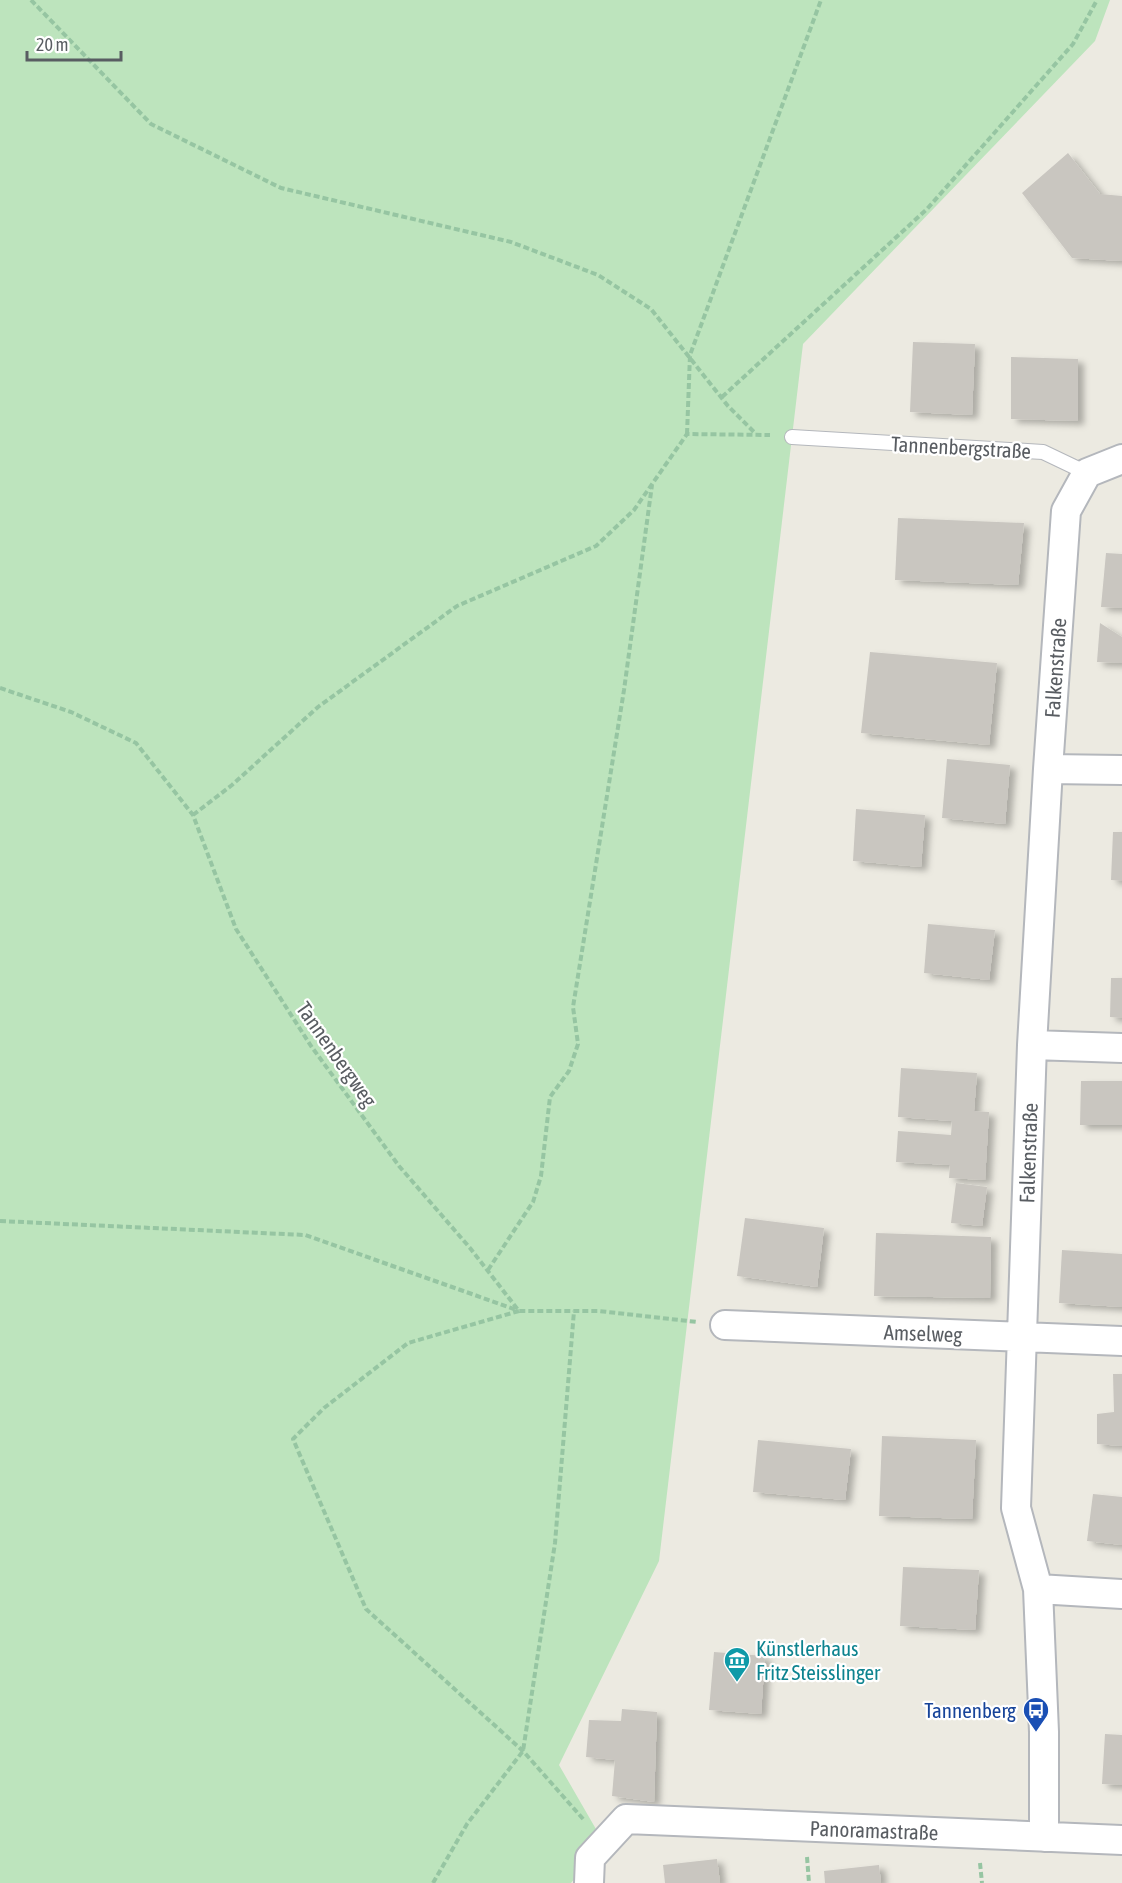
<svg xmlns="http://www.w3.org/2000/svg" width="1122" height="1883" font-family="'Asap Condensed',sans-serif">
  <defs>
    <filter id="shadow"><feDropShadow dx="6" dy="4" stdDeviation="3" flood-color="#0004"/></filter>
  </defs>
  <rect width="100%" height="100%" fill="#eceae1"/>
  <path fill="#bde4bd" d="M0 0H1110L1095 41 803 344 659 1561 559 1765 604 1843 571 1883H0Z"/>
  <path fill="#c9c6c0" filter="url(#shadow)" d="M1068 153 1100 194 1122 196V261L1072 258 1022 193Z
    M913 342 975 344 972 415 910 412Z
    M1011 357 1078 359V421L1011 419Z
    M898 518 1024 523 1018 585 895 580Z
    M1106 553 1122 554V608L1101 607Z
    M1100 623 1122 637V663L1097 662Z
    M870 652 997 663 989 745 861 733Z
    M947 759 1010 765 1005 824 942 818Z
    M856 809 925 815 921 867 853 861Z
    M1113 832H1122V881L1111 880Z
    M928 924 995 930 989 980 924 973Z
    M1111 978H1122V1018L1110 1017Z
    M901 1068 977 1073 974 1111 989 1112 985 1180 949 1178 950 1165 896 1162 898 1131 951 1135 952 1121 898 1117Z
    M1081 1081H1122V1125H1080Z
    M956 1183 987 1187 982 1226 951 1223Z
    M745 1218 824 1228 817 1287 737 1276Z
    M876 1233 991 1237 990 1298 874 1296Z
    M1062 1250 1122 1254V1307L1059 1303Z
    M1113 1374H1122V1446L1097 1444V1414L1114 1412Z
    M882 1436 976 1440 972 1519 879 1516Z
    M758 1440 851 1449 845 1500 753 1492Z
    M1093 1494 1122 1497V1545L1087 1541Z
    M903 1567 979 1570 975 1630 900 1626Z
    M714 1652 765 1656 761 1714 709 1710Z
    M622 1709 657 1712 654 1802 612 1796 615 1760 586 1757 589 1720 621 1721Z
    M1105 1734 1122 1735V1785L1102 1784Z
    M717 1859 720 1883H665L663 1865Z
    M879 1865 881 1883H825L824 1871Z"/>
  <g fill="none" stroke-linecap="round" stroke-linejoin="round">
    <g stroke="#b4b7bc" stroke-width="16">
      <path id="lane" d="M792 437 1043 452 1087 473"/>
    </g>
    <g stroke="#b4b7bc" stroke-width="32">
      <path id="street" d="M1048 769 1122 770
        M1032 1045 1122 1048
        M725 1325 1122 1341
        M1038 1589 1122 1594
        M1044 1837V1732L1038 1589 1016 1508 1032 1045 1048 769 1066 511 1087 473 1122 459
        M589 1883 590 1858 626 1819 1122 1840"/>
    </g>
    <path stroke="#96c5a2" stroke-width="4" stroke-dasharray="6 3" stroke-linecap="butt" d="M31 0 151 124 281 188 511 242 598 275 651 309 728 406 755 433
      M722 397 927 209 1073 44 1097 0
      M687 434 690 355 821 0
      M0 688 71 712 136 743 193 815 236 929 311 1046 399 1166 470 1248 519 1311H599L697 1322
      M193 815 232 785 318 707 457 606 596 546 634 510 687 434 770 435
      M0 1221 305 1235 517 1310
      M488 1270 533 1202 541 1176 550 1097 569 1071 578 1044 573 1007 624 690 652 485
      M519 1311 408 1343 324 1408 293 1439 366 1609 523 1751 584 1820
      M807 1857 809 1883
      M980 1863 982 1883
      M433 1883 467 1824 523 1751 555 1543 574 1311"/>
    <use href="#lane" stroke="#fff" stroke-width="14"/>
    <use href="#street" stroke="#fff" stroke-width="28"/>
  </g>
  <defs>
    <g id="museum-pin" transform="scale(1.35)"><path d="M0 17L-7.5 6A9.5 9.5 0 1 1 7.5 6Z" fill="#0f9aa8" stroke="#fff"/><path d="M0-6L6-3V-2H-6V-3ZM-5-1h2V3h-2ZM-1-1h2V3h-2ZM3-1h2V3H3ZM-6 4H6V6H-6Z" fill="#fff"/></g>
    <g id="bus-pin" transform="scale(1.35)"><path d="M0 17L-7.5 6A9.5 9.5 0 1 1 7.5 6Z" fill="#1a4fb4" stroke="#fff"/><path d="M-5-6H5V4H4V6H2V4H-2V6H-4V4H-5ZM-3.5-4V0h7V-4ZM-3.5 1.2v1.5H-2V1.2ZM2 1.2v1.5H3.5V1.2Z" fill="#fff"/></g>
  </defs>
  <g fill-rule="evenodd">
    <use href="#museum-pin" x="737" y="1660"/>
    <use href="#bus-pin" x="1036" y="1710"/>
  </g>
  <g text-anchor="middle" dominant-baseline="central" stroke-width="4.5" stroke-linejoin="round" paint-order="stroke">
    <g font-size="21" fill="#595d62" stroke="#fff">
      <text transform="translate(961 447) rotate(3)">Tannenbergstraße</text>
      <text transform="translate(1055 668) rotate(-86)">Falkenstraße</text>
      <text transform="translate(337 1054) rotate(55)">Tannenbergweg</text>
      <text transform="translate(1028 1153) rotate(-88)">Falkenstraße</text>
      <text transform="translate(923 1333) rotate(2)">Amselweg</text>
      <text transform="translate(874 1830) rotate(2)">Panoramastraße</text>
    </g>
    <g font-size="21" fill="#0d838f" stroke="#fff" text-anchor="start">
      <text x="756" y="1648">Künstlerhaus<tspan x="756" dy="24">Fritz Steisslinger</tspan></text>
    </g>
    <g font-size="21" fill="#164399" stroke="#fff" text-anchor="end">
      <text x="1016" y="1710">Tannenberg</text>
    </g>
  </g>
  <path d="M27 51v9h94v-9" fill="none" stroke="#595d62" stroke-width="3"/>
  <text x="36" y="51" font-size="18" fill="#595d62" stroke="#ffffff" stroke-width="4.5" paint-order="stroke">20 m</text>
</svg>
